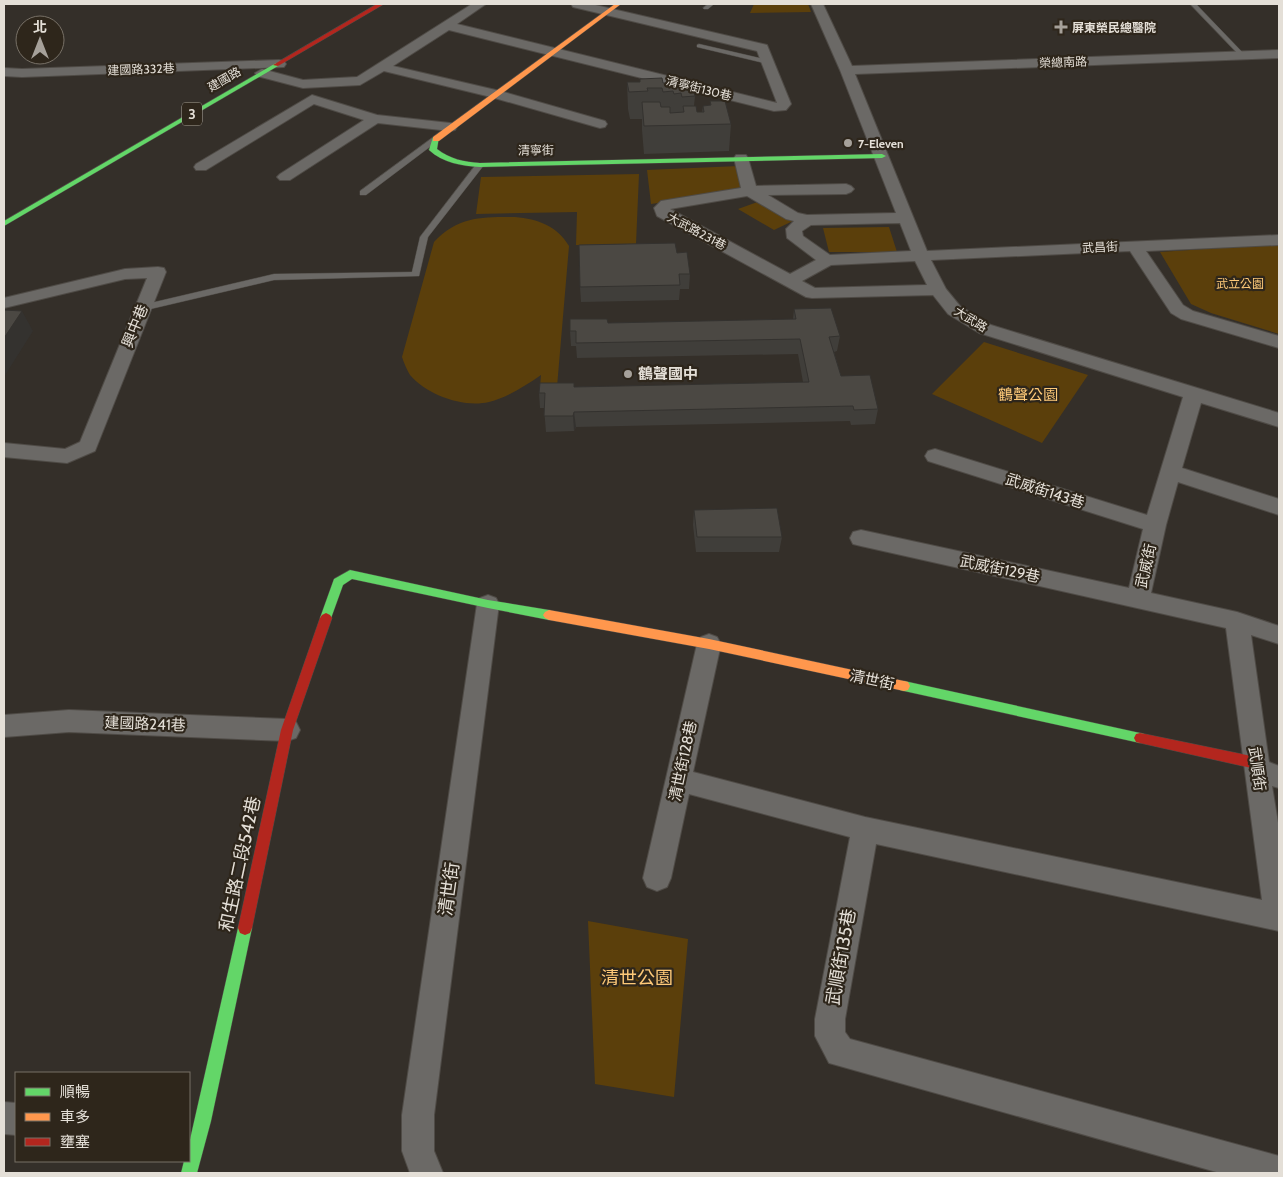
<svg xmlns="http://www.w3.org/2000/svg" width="1283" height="1177" font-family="Cabin,'Noto Sans TC',sans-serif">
  <rect width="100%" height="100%" fill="#342f29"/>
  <path fill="#5b3f0b" d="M754 4H808L811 12 750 13Z
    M739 166 742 190 651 204 647 170Z
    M639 174 636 244 576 245 577 212 476 214 481 177Z
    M763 200 795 220 774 230 738 209Z
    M515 217C538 219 557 226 569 246L557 387H540L541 375C525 386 508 397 489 402 463 408 427 395 410 375 407 370 404 363 402 357L434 242C458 216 483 217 515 217Z
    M889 227 897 252H829L823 228Z
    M1279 244V334L1211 313 1191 304 1160 252Z
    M984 342 1088 375 1042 443 932 394Z
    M588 921 688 939 674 1097 595 1084Z"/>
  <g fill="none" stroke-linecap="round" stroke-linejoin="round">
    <g stroke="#4f4b46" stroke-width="1">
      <path id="lane" d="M708 4H714L708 9H704L703 8Z
        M1190 4H1196L1245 55V57H1241Z
        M699 44 768 60 771 62 768 64 697 47V45Z
        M432 138 439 140 366 195H360V191Z
        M477 163 484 165 428 237 419 276 274 280 142 311 138 308 142 305 274 274 412 272 420 237Z"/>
    </g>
    <g stroke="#4f4b46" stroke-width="2">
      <path id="street" d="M472 4H486L457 24 777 103 757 51 573 7 571 4H591L767 45 791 104 786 110 774 111 449 30 393 66 500 91 605 121 607 124 605 127 600 128 491 97 384 71 360 85 303 88 257 76 255 73 262 69 303 80 357 77Z
        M811 4H823L852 66 1279 50V58L855 74 927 251 1279 235V245L1146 251 1183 305 1193 311 1279 336V348L1181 319 1171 313 1130 251 931 260 946 289 960 306 991 325 1279 413V427L1201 403 1182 468 1279 499V515L1178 482 1166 525 1151 593 1237 612 1279 626V644L1251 635 1269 762 1279 766V788L1272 786 1279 829V931L876 844 845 1019V1032L850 1039 1279 1156V1173H1220L829 1063 815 1036V1019L850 837 689 794 671 878 667 887 657 891 647 887 643 878 697 644 701 637 709 634 717 637 721 644 693 772 865 817 1262 900 1226 628 861 546 853 544 850 538 853 532 861 530 1129 588 1143 529 928 461 925 456 928 451 935 449 1147 515 1183 397 979 333 948 314 933 295 812 298 806 297 657 216 654 208 661 201 741 188 734 158 736 155H746L748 158 756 186 846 184 851 186 854 189 851 192 846 194 768 195 798 213 807 215 896 213 840 70ZM747 196 786 219 794 221 786 229 787 238 816 260 790 274 670 209ZM900 223 911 251 830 255 803 236 802 231 811 225ZM915 261 927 285 815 288 802 281 831 265Z
        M279 60 284 61 286 64 284 67 22 77 4 76V68L22 69Z
        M312 95 377 115 450 123 455 124 457 127 455 130 450 131 378 123 290 180H280L277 177 280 174 364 120 314 104 206 170H196L194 167 196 164Z
        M158 267 164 268 166 272 95 451 67 463 4 457V443L65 449 80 442 147 278 125 279 4 308V298L125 269Z
        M488 595 496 598 499 604 434 1115V1151L443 1173H410L402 1151V1115L477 604 480 598Z
        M69 710 287 719 296 722 300 730 296 738 287 741 69 732 4 737V715Z
        M4 1102 16 1103V1135L4 1134Z"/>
    </g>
    <g stroke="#4f4b46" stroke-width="1">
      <path id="fast" d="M276 63 279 65 278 66 4 226V221Z
        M433 137H439L437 149C450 159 464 162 480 163L882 154 886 156 882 158 480 167C462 166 443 163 429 150Z
        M350 570 488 600 549 610 553 612 555 615 553 618 549 620 488 608 352 579 343 585 330 621H322L320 618 334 579Z
        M904 681 1140 733 1144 734 1146 738 1144 742 1140 743 904 691 900 690 898 686 900 682Z
        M245 921 250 923 252 928 211 1121 197 1173H181L184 1161H189V1144L238 928 240 923Z"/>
    </g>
    <g stroke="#4f4b46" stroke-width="1">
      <path id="slow" d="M615 4H621L439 141H433V137Z
        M549 610 709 639 904 681 908 682 910 686 908 690 904 691 709 649 549 620 545 618 543 615 545 612Z"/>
    </g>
    <g stroke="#4f4b46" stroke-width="1">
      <path id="jam" d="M377 4H384L278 66 273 65Z
        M326 613 330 615 332 618 293 730 252 928 250 933 245 935 240 933 238 928 281 730 320 618 322 615Z
        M1140 733 1256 757 1261 759 1262 763 1261 767 1256 769 1140 743 1136 742 1134 738 1136 734Z"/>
    </g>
    <use href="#lane" fill="#6b6966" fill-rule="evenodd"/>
    <use href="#street" fill="#6b6966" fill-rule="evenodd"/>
    <use href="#fast" fill="#63d668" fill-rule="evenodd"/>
    <use href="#slow" fill="#ff974d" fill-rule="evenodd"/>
    <use href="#jam" fill="#b3261e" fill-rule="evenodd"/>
  </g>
  <path fill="#403e3a" d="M627 82 663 83 687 88 695 96 694 106 697 112H702L703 106 710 105V101L731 124 729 151 644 154 642 130V119H630L628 109Z
    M677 253 690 274 689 289H680L679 300 581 302 580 287Z
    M794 309 840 336 837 351 834 352 841 376 878 409 875 424 851 425 850 421 576 427 574 431 546 432 544 408H540L539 393 574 387 803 382 798 354 577 358 576 346H571L570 331 608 323 793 319Z
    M694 510 782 537 779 552H696L693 525Z"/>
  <path fill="#34322f" d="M22 311 33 331 4 377V338Z
    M574 412 576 427 574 431 573 416Z"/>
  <path fill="#4b4843" stroke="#34322f" d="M662 78 663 83H670V85L686 84 687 88H693L695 96 682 97 681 93 674 94 673 91 663 92 662 88H647L648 91 629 92 627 82H640V79Z
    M710 101H725L731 124 644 126 642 102H660L661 107H670V113L684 112 683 106H696L697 112H704L703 106 711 105Z
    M675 243 677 253 687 252 690 274H679L680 285 580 287 579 245Z
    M831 308 840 336 829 337 841 376 870 375 878 409 854 410 853 406 574 412 573 416H544L545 393H539L540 383H574V387L809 382 800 339 576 343V331H570V319H607L608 323 796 319 794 309Z
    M4 310 22 311 4 338Z
    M777 508 782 537H697L694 510Z"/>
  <g fill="#a6a19a" stroke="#2e261b" stroke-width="2">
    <path d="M1058.5 19.5h5v5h5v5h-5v5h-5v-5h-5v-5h5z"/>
    <circle cx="848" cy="143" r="5"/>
    <circle cx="628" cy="374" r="5"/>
  </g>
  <g text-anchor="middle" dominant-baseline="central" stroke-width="4.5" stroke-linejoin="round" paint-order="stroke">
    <g font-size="12" font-weight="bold" fill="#e4dfd7" stroke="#2e261b" text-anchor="start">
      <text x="1072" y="27">屏東榮民總醫院</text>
      <text x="858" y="143">7-Eleven</text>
    </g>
    <g font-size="12" fill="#e4dfd7" stroke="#2e261b">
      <text transform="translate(1063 62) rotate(-2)">榮總南路</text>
      <text transform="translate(141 69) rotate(-2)">建國路332巷</text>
      <text transform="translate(224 79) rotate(-30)">建國路</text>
      <text transform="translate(699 88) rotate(14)">清寧街130巷</text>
      <text transform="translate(536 150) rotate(-1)">清寧街</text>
      <text transform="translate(697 231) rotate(28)">大武路231巷</text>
      <text transform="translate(1100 247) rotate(-3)">武昌街</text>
      <text transform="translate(971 319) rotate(32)">大武路</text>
    </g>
    <g font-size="12" fill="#fec978" stroke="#2e261b">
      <text x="1240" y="283">武立公園</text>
    </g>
    <rect fill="#2e261b" stroke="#ada89f" stroke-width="1" x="182" y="102.5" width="20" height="23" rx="4"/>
    <g font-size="14" font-weight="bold" fill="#e4dfd7">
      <text x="192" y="114">3</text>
    </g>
    <g font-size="15" fill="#e4dfd7" stroke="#2e261b">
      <text transform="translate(135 326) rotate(-68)">興中巷</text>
      <text transform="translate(1045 491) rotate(18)">武威街143巷</text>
      <text transform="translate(1146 566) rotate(-77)">武威街</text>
      <text transform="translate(1000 569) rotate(12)">武威街129巷</text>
      <text transform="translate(872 680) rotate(12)">清世街</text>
      <text transform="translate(145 724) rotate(2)">建國路241巷</text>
      <text transform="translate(683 761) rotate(-78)">清世街128巷</text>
      <text transform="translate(1257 769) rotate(82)">武順街</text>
    </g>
    <g font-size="15" font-weight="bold" fill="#e4dfd7" stroke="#2e261b" text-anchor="start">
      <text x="638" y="374">鶴聲國中</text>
    </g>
    <g font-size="15" fill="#fec978" stroke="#2e261b">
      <text x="1028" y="395">鶴聲公園</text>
    </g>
    <g font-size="18" fill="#e4dfd7" stroke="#2e261b">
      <text transform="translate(240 864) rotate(-78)">和生路二段542巷</text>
      <text transform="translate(449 889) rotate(-82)">清世街</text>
      <text transform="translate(841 957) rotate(-80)">武順街135巷</text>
    </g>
    <g font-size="18" fill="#fec978" stroke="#2e261b">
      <text x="637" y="978">清世公園</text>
    </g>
  </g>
  <rect width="1283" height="1177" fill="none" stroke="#e4dfd7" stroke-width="10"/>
  <rect x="15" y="1072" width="175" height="90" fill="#2e261b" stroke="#777066"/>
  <rect x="25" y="1088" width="25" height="8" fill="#63d668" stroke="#777066"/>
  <text x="60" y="1097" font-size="15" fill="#e4dfd7">順暢</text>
  <rect x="25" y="1113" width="25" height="8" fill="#ff974d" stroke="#777066"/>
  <text x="60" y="1122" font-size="15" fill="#e4dfd7">車多</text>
  <rect x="25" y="1138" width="25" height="8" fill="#b3261e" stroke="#777066"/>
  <text x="60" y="1147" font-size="15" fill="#e4dfd7">壅塞</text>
  <g transform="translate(40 40)"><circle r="24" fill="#2e261b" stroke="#777066"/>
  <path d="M0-4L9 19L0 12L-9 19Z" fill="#a6a19a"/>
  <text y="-8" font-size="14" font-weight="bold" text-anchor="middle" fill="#e4dfd7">北</text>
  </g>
</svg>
